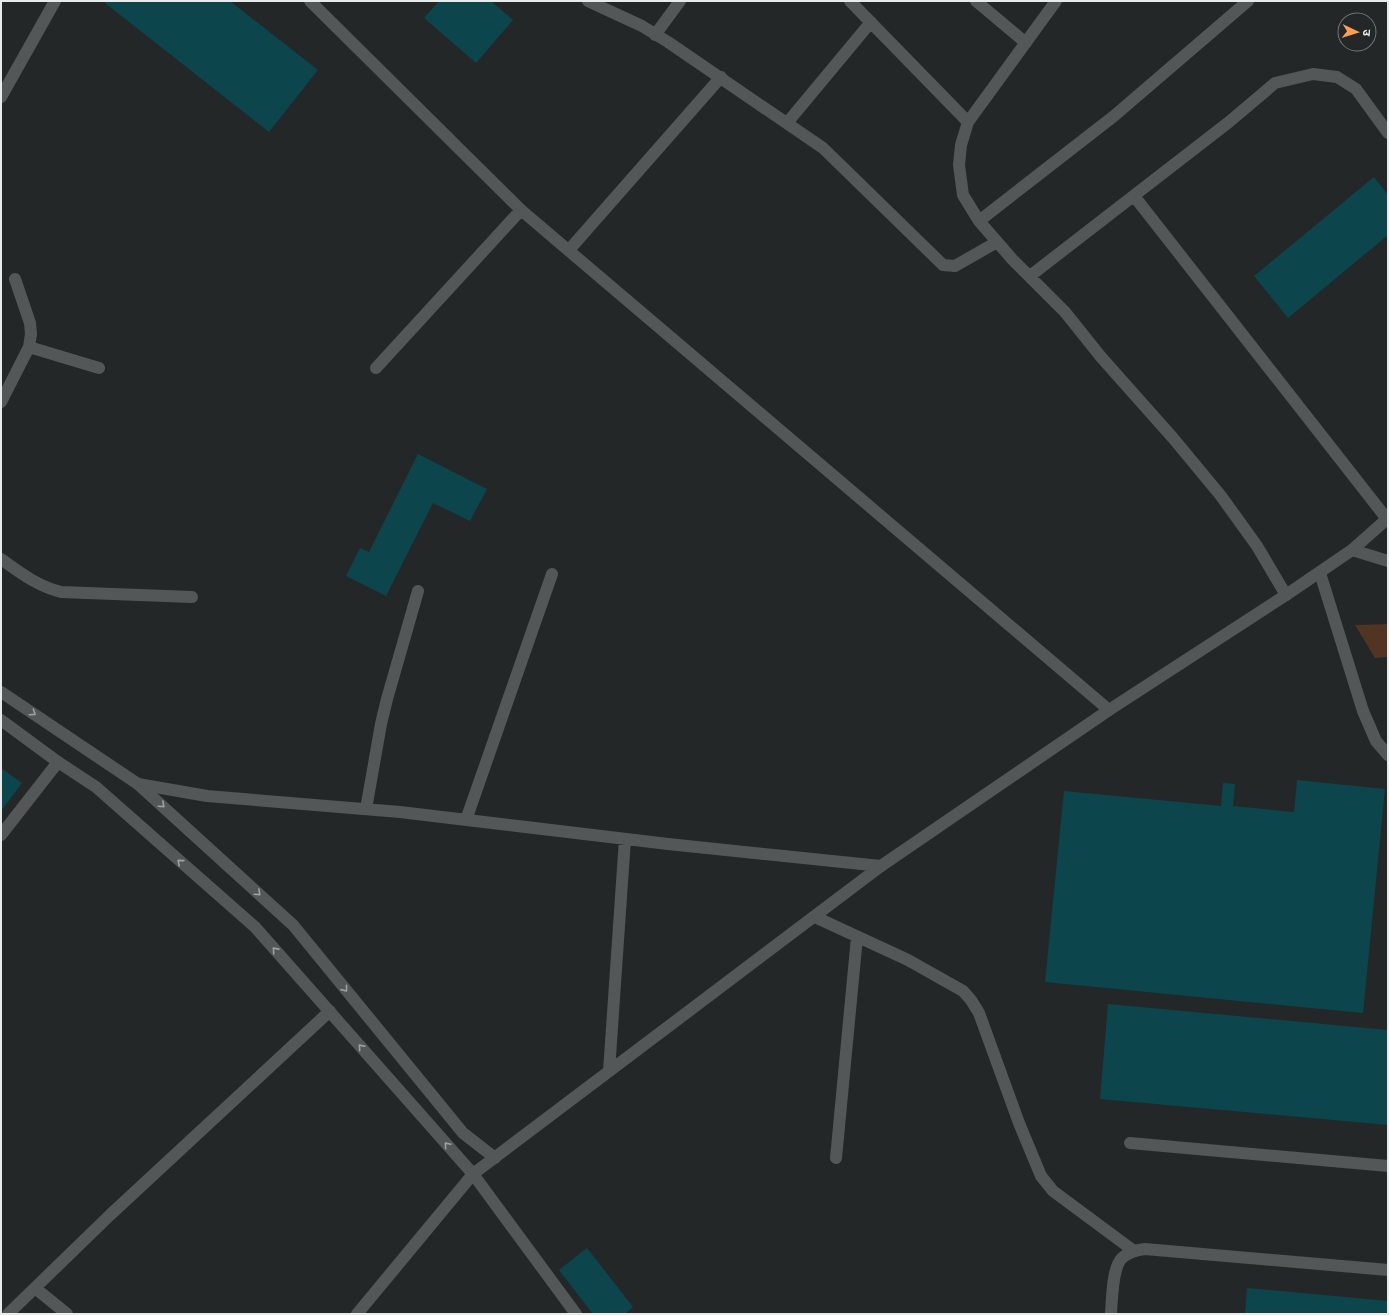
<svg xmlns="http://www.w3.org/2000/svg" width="1389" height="1315" font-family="'Roboto Serif','Noto Sans Devanagari',serif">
  <rect width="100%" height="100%" fill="#232727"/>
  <path fill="#513421" d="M1388 624V657L1375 658 1355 625Z"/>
  <path fill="#0d454d" d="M107 1H230L318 70 269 132 105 3Z
    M439 1H491L513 20 476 63 424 18Z
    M1374 177 1388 195V235L1288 318 1254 276Z
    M418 454 487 489 470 521 433 503 386 596 346 576 360 548 369 552Z
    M1 768 22 783 1 811Z
    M1297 780 1385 789 1363 1013 1045 982 1064 791 1221 806 1223 783 1235 784 1233 806 1294 812Z
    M1108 1004 1388 1030V1125L1100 1099Z
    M587 1248 633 1307 625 1314H593L559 1270Z
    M1247 1288 1388 1301V1314H1245Z"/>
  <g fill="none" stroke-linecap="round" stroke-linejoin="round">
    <path stroke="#535758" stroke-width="12" d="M15 279 30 323 31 334 29 347
      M1 402 29 347 99 368
      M1 559C21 573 37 586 61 592L192 597
      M1 835 58 762"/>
    <path stroke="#535758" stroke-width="12" d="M310 1 521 210 1109 710
      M588 1 642 26 668 42 823 148 943 265 955 266 997 242
      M850 1 968 122
      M976 1 1026 43
      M1056 1 968 122 961 145 959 165 963 195 979 221 1012 259 1065 312 1101 357 1173 438 1221 496 1257 546 1286 595
      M655 35 680 1
      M1 97 55 1
      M787 123 871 22
      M1134 196 1387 519
      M979 221 1114 116 1248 1
      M569 250 721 77
      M1030 276 1229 122 1275 83 1313 74 1337 77 1356 89 1388 133
      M376 368 521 210
      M1352 550 1388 561
      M1320 573 1363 711 1376 741 1388 755
      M138 784 207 796 400 812 668 844 881 866
      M366 809 381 724 387 699 418 591
      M466 820 552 574
      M815 917 908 960 963 991 971 1000 979 1013 1019 1123 1041 1176 1053 1191 1134 1251
      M609 1071 625 839
      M1130 1143 1388 1166
      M836 1158 857 937
      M35 1288 67 1314
      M8 1314 110 1215 330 1011
      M1111 1314C1112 1300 1112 1268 1122 1258 1129 1252 1136 1250 1145 1249L1388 1270"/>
    <path stroke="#535758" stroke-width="12" d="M1 692 138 784 293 925 463 1133 495 1158
      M1 720 58 762 96 787 255 927 473 1174 576 1314
      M357 1314 473 1174 881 866 1109 710 1286 595 1352 550 1388 518"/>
  </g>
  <defs><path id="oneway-chevron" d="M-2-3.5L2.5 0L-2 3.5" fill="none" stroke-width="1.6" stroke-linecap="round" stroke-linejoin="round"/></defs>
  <g stroke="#9ea1a2">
    <use href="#oneway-chevron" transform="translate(33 713) rotate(34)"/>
    <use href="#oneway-chevron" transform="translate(162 805) rotate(42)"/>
    <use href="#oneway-chevron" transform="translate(180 862) rotate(-139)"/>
    <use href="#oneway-chevron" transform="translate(258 893) rotate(42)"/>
    <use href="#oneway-chevron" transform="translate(275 950) rotate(-132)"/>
    <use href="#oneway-chevron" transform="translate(345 989) rotate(51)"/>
    <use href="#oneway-chevron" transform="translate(361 1047) rotate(-131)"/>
    <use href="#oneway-chevron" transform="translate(447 1145) rotate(-131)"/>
  </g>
  <rect width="1389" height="1315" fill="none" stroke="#e8ebeb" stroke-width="4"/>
  <g transform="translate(1357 32) rotate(94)"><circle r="19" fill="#232727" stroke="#727575"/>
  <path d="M0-3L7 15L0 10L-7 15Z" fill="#fe9c57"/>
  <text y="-6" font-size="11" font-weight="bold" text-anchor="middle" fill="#e8ebeb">उ</text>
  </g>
</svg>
